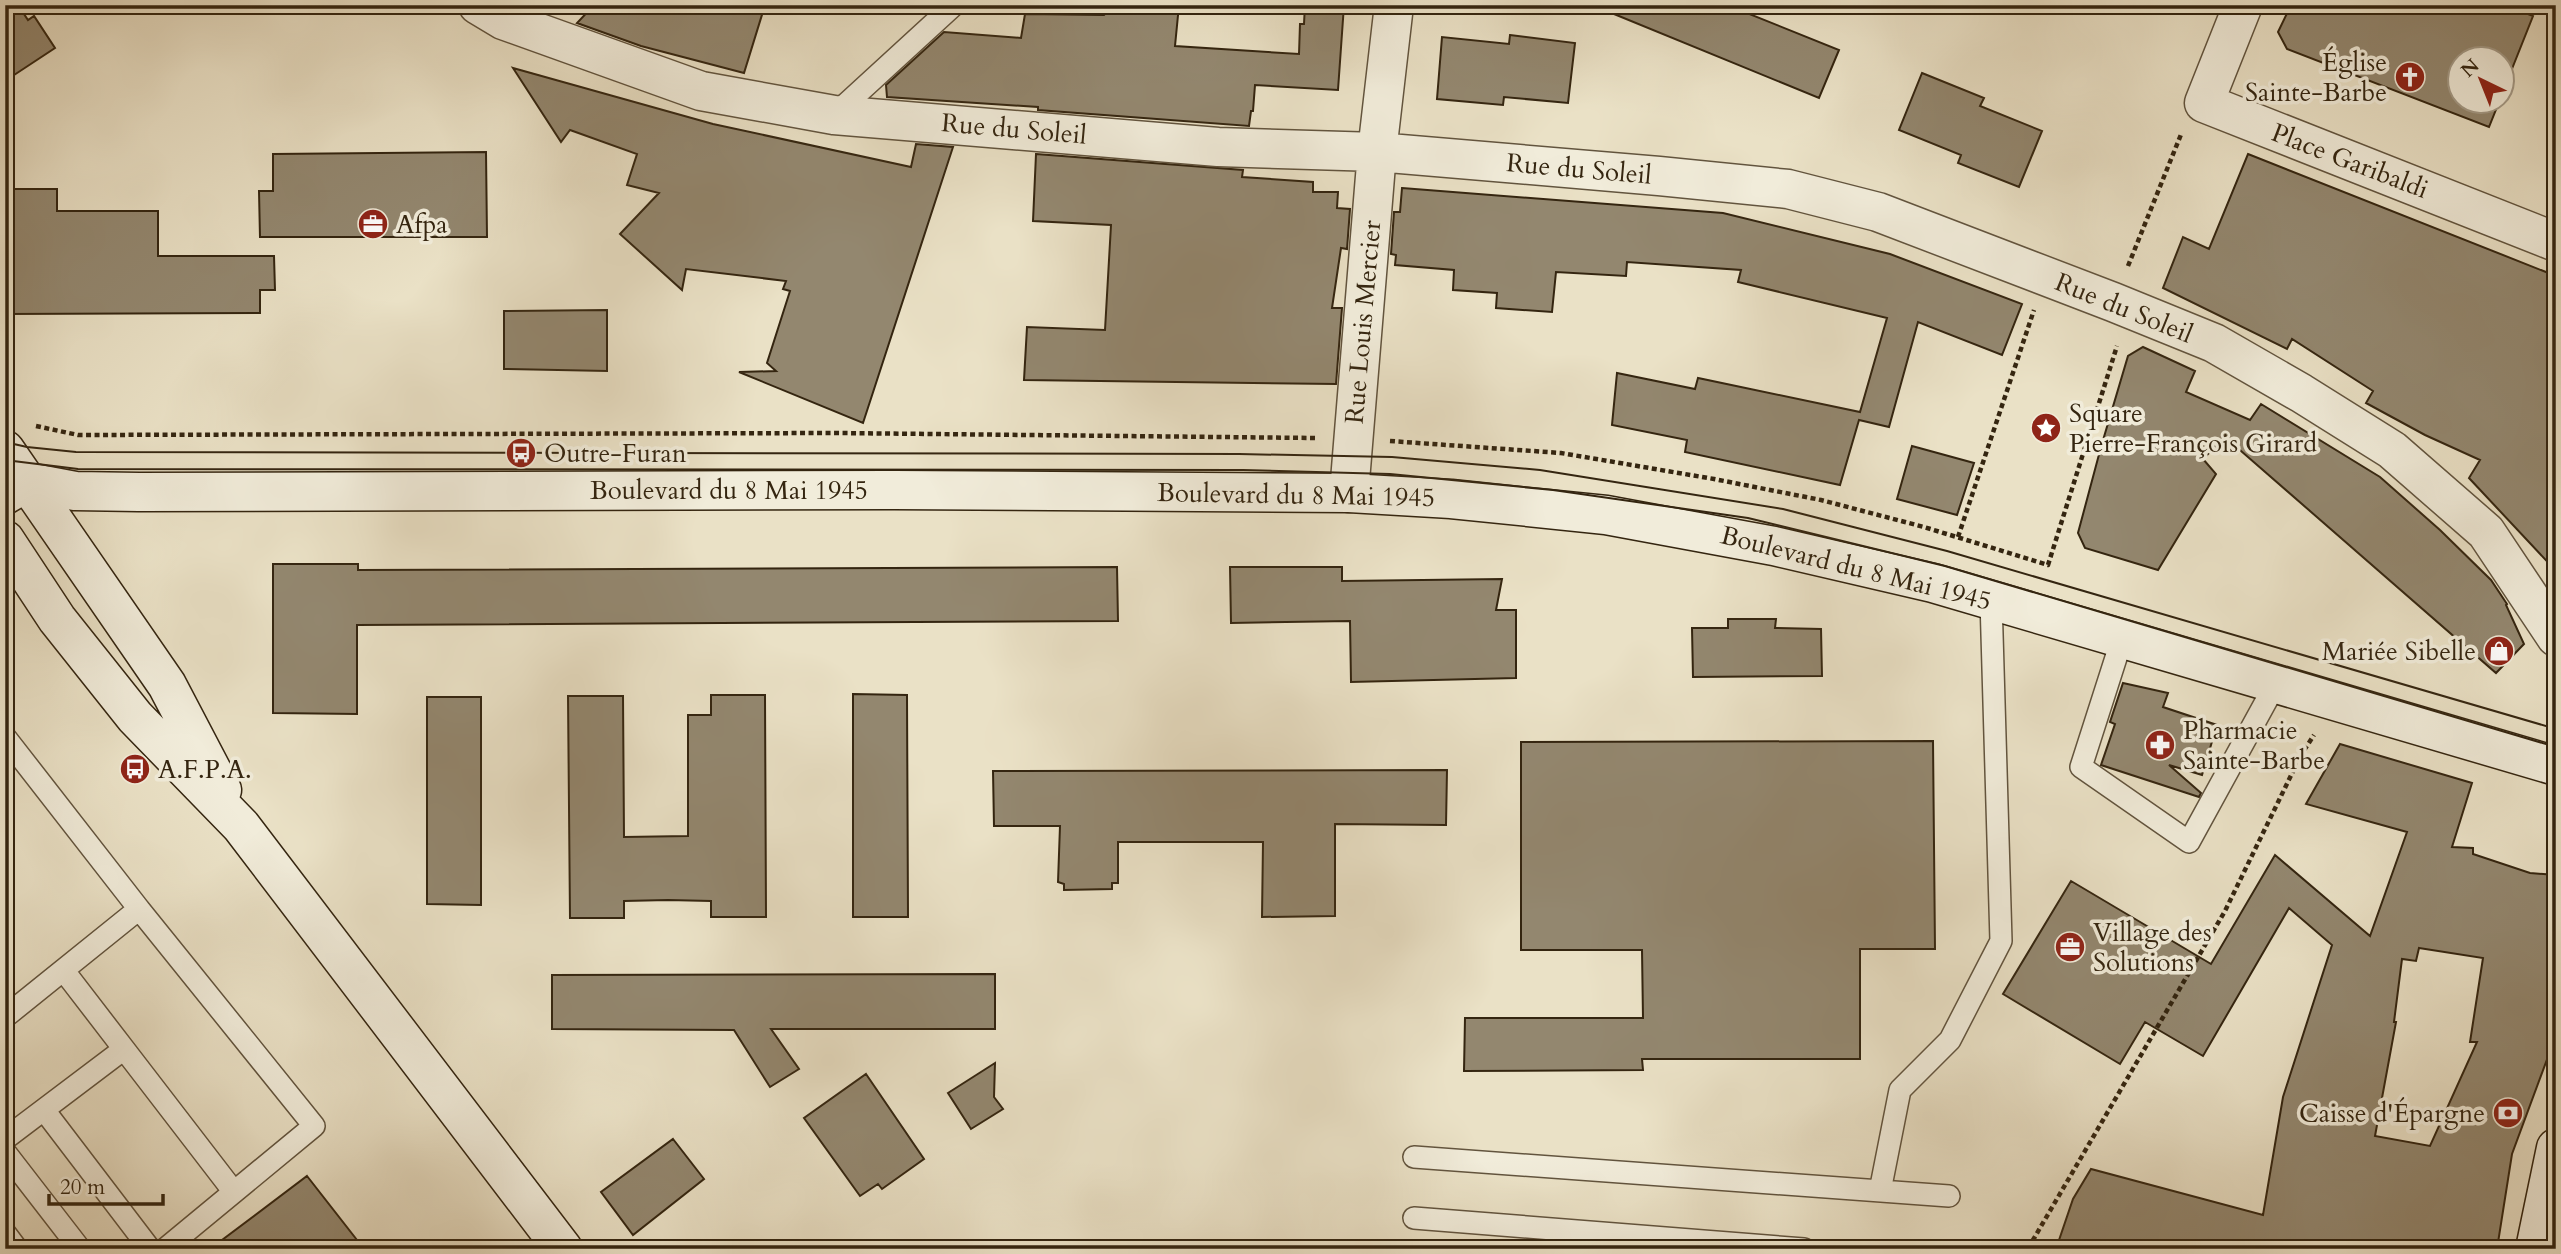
<svg xmlns="http://www.w3.org/2000/svg" width="2561" height="1254" font-family="Cardo,serif">
  <rect width="100%" height="100%" fill="#eae1c6"/>
  <filter id="stains"><feTurbulence type="fractalNoise" baseFrequency=".00286" numOctaves="4"/><feColorMatrix values="0 0 0 0 .2 0 0 0 0 .09 0 0 0 0 .02 0 0 0 .5 -.17"/></filter>
  <radialGradient id="worn" r=".72"><stop offset=".6" stop-color="#630" stop-opacity="0"/><stop offset="1" stop-color="#630" stop-opacity=".3"/></radialGradient>
  <path fill="#93876f" stroke="#342510" stroke-width="2" fill-rule="evenodd" d="M5 5H18L28 20 34 16 55 48 5 81Z
    M594 5H765L744 73 641 46 577 23Z
    M1114 5H1179L1175 46 1299 54 1300 24H1304L1305 5H1344L1338 90 1255 85 1253 111H1251L1249 126 1038 110V107L887 97 886 85 944 32 1021 38 1025 14 1104 15Z
    M1592 5H1727L1839 50 1819 98Z
    M2291 5H2506L2533 16 2502 94V60H2460V102H2499L2489 127 2287 49 2278 32Z
    M1510 35 1575 43 1568 103 1504 97 1503 105 1437 99 1442 37 1509 44Z
    M513 68 713 124 911 167 916 144 953 147 863 423 739 372 776 371 767 363 790 291 783 289 786 281 686 269 682 290 620 234 659 193 627 185 637 154 570 130 561 142Z
    M1922 73 1984 98 1980 106 2042 131 2019 187 1958 163 1961 155 1899 130Z
    M486 152 487 237H260L259 191H273V154Z
    M1036 154 1243 170 1242 177 1313 182V192H1338L1337 208 1350 209 1347 249 1341 248 1332 308H1342L1336 384 1024 380 1027 327 1105 330 1111 225 1033 221Z
    M2248 154 2556 276V571L2469 478 2480 460 2425 435 2366 403 2373 391 2292 339 2287 349 2163 288 2183 237 2209 249Z
    M1402 188 1723 213 1890 254 2022 304 2002 355 1918 322 1889 427 1859 420 1840 485 1685 452 1687 440 1612 425 1617 373 1695 389 1698 378 1860 412 1887 318 1738 282 1741 270 1627 262 1626 276 1556 272 1552 312 1496 308 1497 293 1453 290 1454 270 1395 265 1396 255 1391 254 1394 212H1400Z
    M5 189H57V211H158V256H274L275 290H260V313L5 314Z
    M607 310V371L504 369V311Z
    M2143 347 2195 371 2186 392 2250 420 2261 404 2380 477 2440 530 2491 580 2507 604 2506 605 2524 644 2496 673 2225 437 2203 459 2216 474 2158 570 2085 548 2078 533 2101 447 2128 356Z
    M1912 446 1974 463 1957 515 1897 499Z
    M273 564H358V570L1117 567 1118 621 357 625V714L273 713Z
    M1230 567H1342V581L1502 579 1496 610H1516V678L1351 682 1350 621 1231 623Z
    M1728 619H1776L1775 628 1821 629 1822 676 1693 677 1692 628H1728Z
    M2123 683 2168 693 2163 707 2217 725 2202 775 2169 765 2201 793 2199 797 2101 765 2115 724 2110 722Z
    M853 694 907 695 908 917H853Z
    M711 695H765L766 917H711V901L668 900 624 901V918H570L568 696H623L624 837 688 836V715H711Z
    M427 697H481V905L427 904Z
    M1933 741 1935 949H1860V1059H1642L1643 1070 1464 1071 1465 1018H1643L1642 950H1521V742Z
    M2340 744 2472 783 2452 847 2473 848V854L2530 873 2556 875V1035L2512 1154 2497 1249H2056L2073 1199 2091 1169 2263 1215 2283 1097 2332 945 2289 908 2203 1056 2145 1022 2120 1064 2003 994 2071 881 2211 964 2275 855 2370 936 2407 832 2306 804ZM2419 948 2483 958 2470 1042H2477L2430 1146 2375 1136 2396 1022H2394L2402 959 2416 961Z
    M1447 770 1446 825 1335 824V916L1262 917 1263 842H1118V883H1112V889L1064 890V884L1058 882 1060 826H994L993 771Z
    M995 974V1029H771L799 1069 770 1087 734 1030 552 1029V975Z
    M995 1063 994 1097 1003 1109 971 1129 948 1093Z
    M866 1074 924 1159 882 1189 878 1184 860 1196 804 1118Z
    M673 1139 704 1179 633 1235 601 1192Z
    M307 1176 364 1249H210Z"/>
  <g fill="none" stroke-linecap="round" stroke-linejoin="round">
    <g stroke="#62543e" stroke-width="24">
      <path id="service" d="M834 115 954 5
        M2122 639 2081 767 2189 842 2275 685
        M5 737 139 909 5 1017
        M139 909 314 1126 165 1249
        M124 1049 234 1192
        M44 1110 150 1249
        M5 1139 124 1049 64 971
        M5 1152 80 1249
        M1414 1157 1949 1196
        M1880 1191 1900 1090 1950 1040 2001 941 1991 600
        M1414 1218 1804 1249
        M5 1233 17 1249"/>
    </g>
    <g stroke="#62543e" stroke-width="41">
      <path id="minor" d="M478 5 503 20 701 91 834 115 1218 147 1377 152 1659 176 1788 189 1878 212 2113 302 2214 343 2301 393 2392 450 2486 532 2556 637
        M2243 5 2204 103 2556 242
        M1349 493 1377 152 1394 5"/>
    </g>
    <g stroke="#342510" stroke-width="41">
      <path id="secondary" d="M5 450 167 685 222 790
        M5 495 27 482 75 491 139 492 894 490 1349 493 1451 499 1606 515 1774 546 1933 583 2556 766
        M5 540 57 619 135 717 241 826 563 1249
        M2535 1249 2556 1148"/>
    </g>
    <path stroke="#342510" stroke-width="4.5" stroke-dasharray="5 3.5" stroke-linecap="butt" d="M2128 266 2182 132
      M36 426 78 435 837 433 1315 438
      M1390 441 1561 453 1714 479 1821 500 1924 527 2048 565 2117 346
      M1958 537 2034 310
      M2031 1249 2033 1240 2225 911 2301 755 2314 735"/>
    <use href="#service" stroke="#f1ecda" stroke-width="21"/>
    <use href="#minor" stroke="#f1ecda" stroke-width="38"/>
    <use href="#secondary" stroke="#f1ecda" stroke-width="38"/>
    <path stroke="#342510" stroke-width="2" d="M5 442 27 447 76 452 1239 454 1392 457 1540 470 1783 509 1947 551 2556 729
      M5 460 78 469 1243 470 1390 474 1553 490 1748 518 1945 566 2556 747"/>
  </g>
  <defs>
    <g id="church-disc" transform="scale(1.575)"><circle r="9.5" fill="#8f2418" stroke="#f1ecda"/><path d="M-1.2-6h2.4v3.5h3.3v2.4h-3.3V6h-2.4V-.1h-3.3v-2.4h3.3Z" fill="#fff"/></g>
    <g id="office-disc" transform="scale(1.575)"><circle r="9.5" fill="#8f2418" stroke="#f1ecda"/><path d="M-6-3h4V-5.5h4V-3h4V5H-6ZM-1-4.5V-3h2v-1.5ZM-6 0V1H6V0Z" fill="#fff"/></g>
    <g id="sight-disc" transform="scale(1.575)"><circle r="9.5" fill="#8f2418" stroke="#f1ecda"/><path d="M0-6L1.8-2.2L6-1.7L2.9 1.2L3.7 5.4L0 3.3L-3.7 5.4L-2.9 1.2L-6-1.7L-1.8-2.2Z" fill="#fff"/></g>
    <g id="bus-disc" transform="scale(1.575)"><circle r="9.5" fill="#8f2418" stroke="#f1ecda"/><path d="M-5-6H5V4H4V6H2V4H-2V6H-4V4H-5ZM-3.5-4V0h7V-4ZM-3.5 1.2v1.5H-2V1.2ZM2 1.2v1.5H3.5V1.2Z" fill="#fff"/></g>
    <g id="shop-disc" transform="scale(1.575)"><circle r="9.5" fill="#8f2418" stroke="#f1ecda"/><path d="M-5-2.5h2.3a2.7 3.5 0 0 1 5.4 0H5L5.5 6h-11ZM-1.5-2.5h3a1.5 2.3 0 0 0-3 0Z" fill="#fff"/></g>
    <g id="pharmacy-disc" transform="scale(1.575)"><circle r="9.5" fill="#8f2418" stroke="#f1ecda"/><path d="M-2-6h4v4h4v4h-4v4h-4v-4h-4v-4h4Z" fill="#fff"/></g>
    <g id="bank-disc" transform="scale(1.575)"><circle r="9.5" fill="#8f2418" stroke="#f1ecda"/><path d="M-6-4H6V4H-6ZM0-2.3a2.3 2.3 0 1 0 0 4.6a2.3 2.3 0 1 0 0-4.6Z" fill="#fff"/></g>
  </defs>
  <g fill-rule="evenodd">
    <use href="#church-disc" x="2410" y="77"/>
    <use href="#office-disc" x="373" y="224"/>
    <use href="#sight-disc" x="2046" y="428"/>
    <use href="#bus-disc" x="521" y="453"/>
    <use href="#shop-disc" x="2499" y="651"/>
    <use href="#pharmacy-disc" x="2160" y="745"/>
    <use href="#bus-disc" x="135" y="769"/>
    <use href="#office-disc" x="2070" y="947"/>
    <use href="#bank-disc" x="2508" y="1113"/>
  </g>
  <g text-anchor="middle" dominant-baseline="central" stroke-width="7" stroke-linejoin="round" paint-order="stroke">
    <g font-size="26" fill="#342510" stroke="#f1ecda" text-anchor="start">
      <text x="2387" y="62" text-anchor="end">Église<tspan x="2387" dy="30">Sainte-Barbe</tspan></text>
      <text x="396" y="224">Afpa</text>
      <text x="2069" y="413">Square<tspan x="2069" dy="30">Pierre-François Girard</tspan></text>
      <text x="544" y="453">Outre-Furan</text>
      <text x="2476" y="651" text-anchor="end">Mariée Sibelle</text>
      <text x="2183" y="730">Pharmacie<tspan x="2183" dy="30">Sainte-Barbe</tspan></text>
      <text x="158" y="769">A.F.P.A.</text>
      <text x="2093" y="932">Village des<tspan x="2093" dy="30">Solutions</tspan></text>
      <text x="2485" y="1113" text-anchor="end">Caisse d'Épargne</text>
    </g>
    <g font-size="26" fill="#342510" stroke="#f1ecda">
      <text transform="translate(1014 129) rotate(5)">Rue du Soleil</text>
      <text transform="translate(2350 161) rotate(21)">Place Garibaldi</text>
      <text transform="translate(1579 169) rotate(5)">Rue du Soleil</text>
      <text transform="translate(2124 308) rotate(22)">Rue du Soleil</text>
      <text transform="translate(1363 322) rotate(-85)">Rue Louis Mercier</text>
      <text x="729" y="490">Boulevard du 8 Mai 1945</text>
      <text transform="translate(1296 495) rotate(1)">Boulevard du 8 Mai 1945</text>
      <text transform="translate(1856 568) rotate(14)">Boulevard du 8 Mai 1945</text>
    </g>
  </g>
  <rect width="2561" height="1254" fill="none" stroke="#eae1c6" stroke-width="28"/>
  <rect x="7" y="7" width="2547" height="1240" fill="none" stroke="#342510" stroke-width="3.5"/>
  <rect x="14" y="14" width="2533" height="1226" fill="none" stroke="#342510" stroke-width="2"/>
  <g transform="translate(2481 80) rotate(317)"><circle r="33" fill="#f1ecda" stroke="#a59c89" stroke-width="2"/>
  <path d="M0-5L12 26L0 18L-12 26Z" fill="#8f2418"/>
  <text y="-10" font-size="19" font-weight="bold" text-anchor="middle" fill="#342510">N</text>
  </g>
  <path d="M49 1194v10h114v-10" fill="none" stroke="#342510" stroke-width="3.5"/>
  <text x="60" y="1194" font-size="21" fill="#342510" stroke="#f1ecda" stroke-width="5" paint-order="stroke">20 m</text>
  <rect width="100%" height="100%" filter="url(#stains)"/>
  <rect width="100%" height="100%" fill="url(#worn)"/>
</svg>
